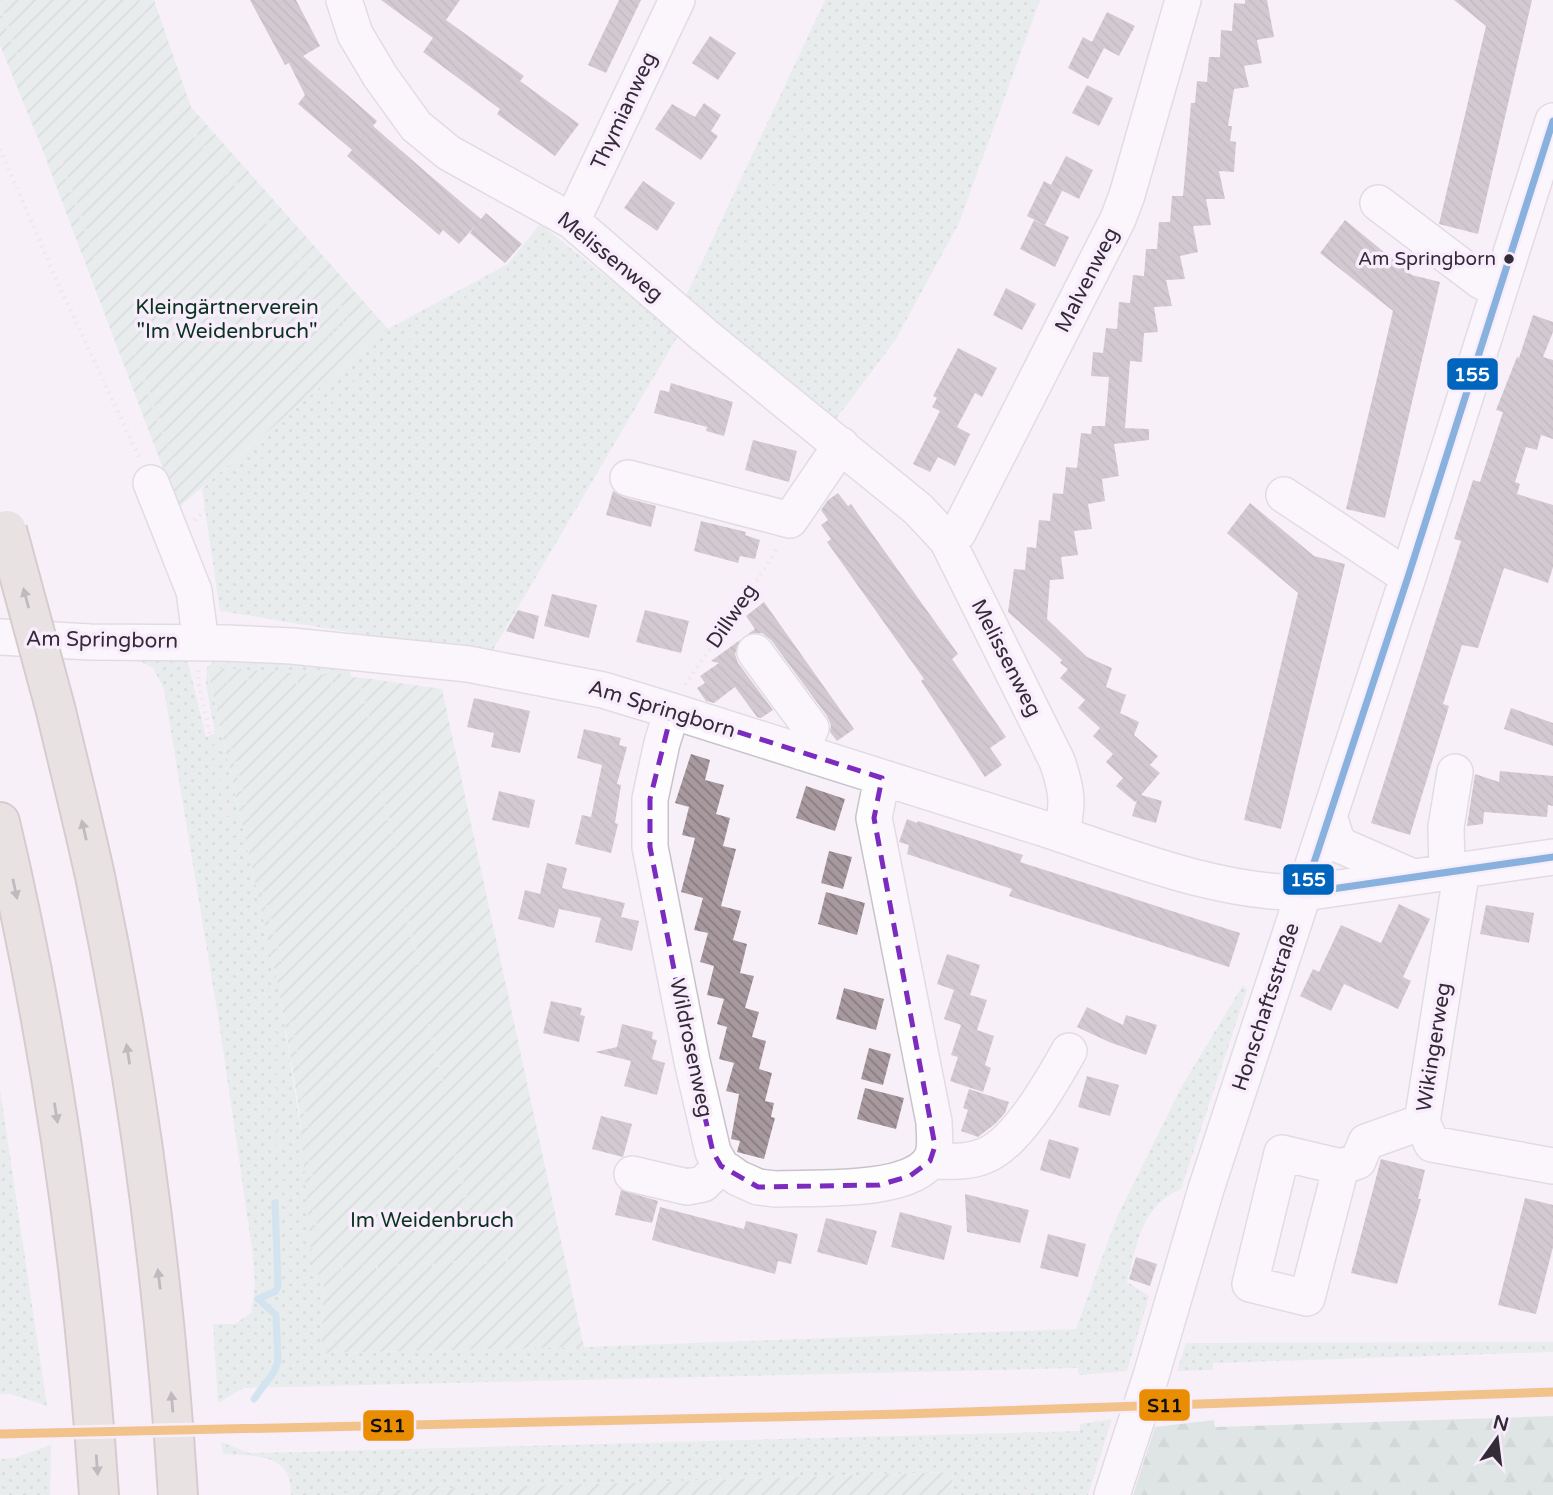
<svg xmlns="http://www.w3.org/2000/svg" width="1553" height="1495" font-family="'Varela Round',sans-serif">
  <defs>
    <pattern id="grass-dots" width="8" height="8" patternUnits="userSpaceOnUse" patternTransform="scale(1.75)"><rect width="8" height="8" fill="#d4e7dc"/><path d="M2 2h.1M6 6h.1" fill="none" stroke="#b6c6bd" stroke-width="1.8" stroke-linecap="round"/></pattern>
    <pattern id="forest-firs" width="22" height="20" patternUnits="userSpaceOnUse" patternTransform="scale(1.75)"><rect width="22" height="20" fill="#bfd8ca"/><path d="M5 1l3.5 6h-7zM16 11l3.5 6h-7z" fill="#a5baae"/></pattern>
    <pattern id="garden-furrows" width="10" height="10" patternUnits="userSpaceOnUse" patternTransform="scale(1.75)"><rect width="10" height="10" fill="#d4e7dc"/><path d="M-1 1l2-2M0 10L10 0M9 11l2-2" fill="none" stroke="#b6c6bd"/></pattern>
    <pattern id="building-back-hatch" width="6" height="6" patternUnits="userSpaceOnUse" patternTransform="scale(1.75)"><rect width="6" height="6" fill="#a7999d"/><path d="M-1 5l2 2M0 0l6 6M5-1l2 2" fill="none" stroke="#897d81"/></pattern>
  </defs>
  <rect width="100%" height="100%" fill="#f7f0f9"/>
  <path fill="url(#grass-dots)" d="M825 0H1040L959 223 896 339 836 419 685 298Z
    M540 224 679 334 490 655 220 611 202 488 388 329 508 264Z
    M186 654 206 737 215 733 206 685 207 667 221 655 346 662 352 678 207 668 279 989 324 1279 321 1353 584 1347 1076 1329 1117 1217 1182 1086 1243 985 1247 990 1181 1189C1140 1207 1138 1243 1127 1282L1149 1296 1127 1371 1079 1375 1078 1368 243 1388 218 1403 213 1324H235L251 1313 255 1286 253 1256 221 1035 164 689 153 668 141 662 94 657Z
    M0 1089 47 1406 11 1394H0Z
    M1553 1342V1352L1213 1363V1370L1177 1371 1186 1343Z
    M1112 1419 1088 1495H951L953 1472 496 1487V1495H460L457 1488 345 1491V1495H291C293 1453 255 1456 223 1454L221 1442 249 1453 301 1452 1080 1431V1424Z
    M51 1445 50 1495H0V1459L14 1458Z"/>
  <path fill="url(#forest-firs)" d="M1553 1416V1495H1133L1155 1427 1214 1420 1215 1427Z"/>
  <path fill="url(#garden-furrows)" d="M0 0H154L191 107 388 329 178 508 41 146 0 45Z
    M207 667 365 678 442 689 584 1347 321 1353 324 1279 313 1270 299 1109 279 989Z
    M953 1472 951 1495H496V1487Z
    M458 1488 460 1495H345L344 1491Z"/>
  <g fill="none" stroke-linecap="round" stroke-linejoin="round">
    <path stroke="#a6d2e3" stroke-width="7" d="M254 1399 274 1372 278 1361 276 1315 258 1299 276 1291 278 1285 275 1203"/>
  </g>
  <path fill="url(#building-back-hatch)" d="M250 0H296L320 46 303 56 377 121 373 126 427 173 481 219 486 213 522 244 505 263 470 233 475 226 459 244 443 230 439 235 347 156 352 150 298 104 305 95 289 63 285 65Z
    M381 0H460L446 20 524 76 520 81 579 124 555 156 497 114 500 109 423 52 433 38Z
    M619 0H641L606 73 588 65Z
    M1245 0H1267L1274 37 1257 40 1262 63 1244 66 1249 87 1234 89 1228 126H1232L1230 141 1236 142 1234 172 1219 171 1225 199H1206L1211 225 1193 226 1198 252 1180 256 1185 279 1166 280 1172 306 1154 307 1158 332 1144 333 1142 362 1130 361 1125 428 1149 429V440L1114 444 1119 476 1102 479 1105 501 1088 504 1092 529 1074 531 1078 555 1061 557 1064 579 1050 580 1047 619 1087 657 1112 668 1106 687 1126 695 1120 713 1139 722 1134 735 1158 756 1150 765 1160 773 1141 795 1162 801 1156 823 1132 816 1137 800 1135 802 1116 786 1123 778 1106 762 1113 754 1093 736 1100 728 1078 708 1085 700 1060 678 1068 669 1060 663 1062 660 1008 612 1014 569 1025 570 1027 547 1036 548 1039 520 1050 521 1053 493 1063 494 1066 467 1077 468 1081 433 1091 434 1092 426H1105L1109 377 1091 376 1093 352 1103 353 1106 328 1117 329 1119 302 1130 303 1133 275 1144 276 1146 249H1157L1159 222H1170L1172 196H1183L1191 103H1195L1197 81 1207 82 1209 57H1220L1221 30 1232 31 1234 3 1245 4Z
    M1454 0H1532L1478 234 1439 224 1486 26Z
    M1107 12 1135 26 1119 56 1104 48 1088 79 1068 68 1083 37 1092 42Z
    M710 36 736 53 718 80 692 63Z
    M1087 85 1113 98 1099 126 1072 113Z
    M704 103 721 115 711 131 718 136 701 160 655 129 672 104 695 117Z
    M1066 156 1093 170 1079 199 1055 187 1062 191 1045 225 1027 216 1044 181 1051 185Z
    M643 181 675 203 657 231 624 208Z
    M1034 220 1069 237 1055 267 1020 249Z
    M1345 220 1412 275 1440 282 1385 518 1346 509 1393 311 1320 253Z
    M1006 288 1036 304 1022 330 993 315Z
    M1533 315 1553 322V332L1543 357 1553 360V439L1541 435 1537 450 1526 447 1515 482 1520 484 1517 494 1553 505V567L1548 583 1504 568 1478 648 1462 645 1443 704 1449 706 1410 835 1371 823 1461 541 1454 539 1473 480 1480 482 1503 412 1496 410 1517 357 1519 358Z
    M958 348 997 368 982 397 975 393 957 427 970 434 955 466 938 457 930 472 913 464 940 411 932 407 937 398 933 396Z
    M671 383 733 402 724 436 706 431 707 427 654 413 660 390 669 392Z
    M753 440 797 451 789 482 745 470Z
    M613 491 623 497 656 506 651 527 606 515Z
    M838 493 848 506 851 504 958 654 952 659 1006 737 990 748 1002 765 985 777 921 681 924 679 827 542 831 539 821 525 828 520 821 510 828 500Z
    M1250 503 1314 556 1345 564 1281 829 1244 820 1298 593 1227 533Z
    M701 521 746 532 745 535 760 540 755 559 740 556 738 563 694 551Z
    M552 594 597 605 589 638 544 626Z
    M764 602 854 729 837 741 830 732 831 725 827 716 771 640 762 633 748 634 755 629 746 616Z
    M518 610 539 616 534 639 506 631Z
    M645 610 689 621 681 653 636 642Z
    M740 640 735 654 738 663 773 710 761 718 757 717 735 687 714 703 706 701 697 688 705 683 700 676 719 663 711 661Z
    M474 698 530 711 520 753 491 747 494 733 467 727Z
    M1511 708 1553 723V746L1504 729Z
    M584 729 621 738 619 745 627 747 617 784 621 785 615 823 618 824 611 853 575 844 582 815 591 817 602 765 577 758Z
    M691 754 710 760 705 780 724 785 716 814 730 818 723 846 736 849 721 906 741 911 733 940 747 944 740 973 754 976 745 1008 759 1012 752 1037 766 1041 759 1069 772 1073 765 1101 774 1103 771 1117 775 1118 764 1159 737 1152 740 1141 731 1139 739 1094 726 1091 734 1063 719 1059 727 1027 717 1024 724 999 707 995 714 966 700 962 708 933 694 930 703 898 681 892 695 838 682 835 689 807 675 803Z
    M1500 771 1553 776V806L1548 805 1547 817 1484 812 1483 824 1467 826 1475 774 1499 782Z
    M806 786 845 799 835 831 796 818Z
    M499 791 535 800 529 828 492 820Z
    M907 819 917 823 918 821 1023 855 1020 862 1240 933 1229 967 1009 896 1012 889 907 854 909 845 899 842Z
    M829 851 852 857 843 889 821 883Z
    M547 863 567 868 562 888 625 903 621 917 639 921 632 951 595 942 601 918 559 909 554 928 518 919 525 890 540 894Z
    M826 892 865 903 857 935 818 924Z
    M1399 904 1430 919 1403 977 1411 981 1398 1009 1344 984 1331 1011 1300 996 1313 969 1319 972 1341 925 1381 943Z
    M1486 905 1534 913 1529 943 1480 934Z
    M947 954 980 965 970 995 987 1000 977 1030 994 1036 985 1065 991 1068 983 1092 950 1081 958 1057 951 1055 961 1025 944 1019 954 990 937 984Z
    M844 988 884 999 876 1030 836 1019Z
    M551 1001 582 1008 580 1015 585 1016 579 1042 543 1033Z
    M1087 1007 1123 1025 1126 1015 1157 1025 1146 1055 1109 1042 1077 1027Z
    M622 1024 653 1032 652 1039 657 1040 652 1059 665 1063 657 1095 624 1086 631 1061 595 1052 617 1047Z
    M869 1048 891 1054 883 1085 861 1079Z
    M1087 1076 1119 1085 1110 1116 1078 1107Z
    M865 1088 904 1098 896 1129 857 1119Z
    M969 1089 1009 1102 1005 1113 995 1124 978 1137 961 1131 968 1110 963 1108Z
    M601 1116 632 1124 623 1157 592 1149Z
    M1049 1139 1079 1148 1070 1179 1040 1170Z
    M1381 1159 1425 1170 1418 1199H1421L1397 1284 1351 1273Z
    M621 1190 658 1201 652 1223 615 1215Z
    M965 1194 1029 1210 1020 1243 967 1232Z
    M1525 1198 1553 1205V1247L1536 1314 1498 1305Z
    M660 1207 744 1229 746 1221 798 1234 791 1264 778 1261 775 1274 652 1240Z
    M900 1212 952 1226 944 1260 891 1247Z
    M826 1218 877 1231 867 1265 817 1252Z
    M1048 1234 1086 1244 1078 1277 1040 1268Z
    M1136 1257 1157 1264 1150 1286 1129 1279Z"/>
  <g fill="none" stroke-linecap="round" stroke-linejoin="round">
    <g stroke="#c9c2cb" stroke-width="38">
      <path id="minor" d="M344 0 355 34 380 76 416 126 449 153 572 221 704 335 918 509 947 540 1057 761C1067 790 1069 804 1061 834
        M1378 203 1481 281 1499 289
        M572 221 677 0
        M628 478 790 520 841 445
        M151 483 194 591 201 643
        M1284 495 1408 577
        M947 540 958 533 1118 219 1127 195 1183 0
        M0 637 90 642 226 643 292 646 468 664 603 690 672 711C796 750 919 789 1042 828 1127 856 1213 892 1304 893L1553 857
        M755 652 811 728 801 752
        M672 711 662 743 650 799V847L692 1061 713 1152 721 1166 738 1178 758 1187 775 1189C811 1187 911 1194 931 1159 937 1148 934 1134 934 1122L874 818 882 778
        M1329 816 1336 838 1342 846 1413 877
        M1462 869 1422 1122 1432 1144 1553 1166
        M1447 871 1446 827 1455 772
        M930 1161C949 1161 967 1163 984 1156 1017 1144 1052 1081 1069 1051
        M1341 1167 1307 1298 1250 1284 1282 1153 1341 1167 1358 1161 1366 1142 1422 1122
        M632 1174 687 1187 703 1184 721 1166
        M1112 1495 1151 1376 1206 1189 1408 577 1553 121"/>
    </g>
    <g stroke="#ada19c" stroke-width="42">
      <path id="highway" d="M56 711C69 766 83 821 95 876 138 1080 165 1287 178 1495
        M0 822C52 1043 84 1269 99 1495"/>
    </g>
    <path stroke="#e1dfe2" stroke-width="4.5" stroke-dasharray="2 5" stroke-linecap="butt" d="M141 0 181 119 349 318 186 488
      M0 7 178 469
      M0 149 57 281 139 457
      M717 308 860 0
      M349 318 384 357
      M194 520 384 357 551 241
      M198 670 199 685 273 1020 279 1071 271 1107 292 1229V1299L297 1362
      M360 681 478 1262 327 1269 319 1260 305 1112 287 993 220 694 232 680 361 685
      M685 685 766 567 777 547
      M478 1262 516 1261
      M1026 1495 1029 1482"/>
    <use href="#minor" stroke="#fefdfe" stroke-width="35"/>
    <use href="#highway" stroke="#d8d0c7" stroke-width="38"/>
    <g stroke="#ada19c" stroke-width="42" stroke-linecap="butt">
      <path id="highway-bridge" d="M7 530 56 711"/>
    </g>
    <use href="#highway-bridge" stroke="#d8d0c7" stroke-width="38"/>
    <g stroke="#f8ecfd" stroke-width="12">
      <path id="bus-1" d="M1553 121 1408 577 1304 893 1553 857"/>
    </g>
    <use href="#bus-1" stroke="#0065bd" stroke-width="7"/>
    <g stroke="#f8ecfd" stroke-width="14">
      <path id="rail-1" d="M0 1434 904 1414 1553 1392"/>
    </g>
    <use href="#rail-1" stroke="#e98d03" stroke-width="9"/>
  </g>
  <defs><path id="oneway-solid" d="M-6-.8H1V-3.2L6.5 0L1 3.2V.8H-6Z" transform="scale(1.75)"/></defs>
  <g fill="#7d7577">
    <use href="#oneway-solid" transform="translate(26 598) rotate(-105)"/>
    <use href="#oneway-solid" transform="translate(84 830) rotate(-103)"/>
    <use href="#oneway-solid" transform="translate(15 889) rotate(78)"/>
    <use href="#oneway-solid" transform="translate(128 1054) rotate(-99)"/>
    <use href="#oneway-solid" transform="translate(56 1113) rotate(81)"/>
    <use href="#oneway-solid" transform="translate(159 1279) rotate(-97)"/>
    <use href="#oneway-solid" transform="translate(172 1402) rotate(-95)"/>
    <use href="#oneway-solid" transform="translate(97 1465) rotate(86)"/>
  </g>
  <path d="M0 0H1553V1495H0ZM672 711 882 778 874 818 935 1146 930 1161 910 1176 879 1185 758 1187 721 1166 713 1152 692 1061 650 847V799Z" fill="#f7f0f9" fill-opacity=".55" fill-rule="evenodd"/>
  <path fill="none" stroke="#7b2cbf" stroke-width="5" stroke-dasharray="14 9" stroke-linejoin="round" d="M672 711 882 778 874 818 935 1146 930 1161 910 1176 879 1185 758 1187 721 1166 713 1152 692 1061 650 847V799Z"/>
  <circle fill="#332b36" stroke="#f8ecfd" stroke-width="2.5" cx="1509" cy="259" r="6"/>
  <g text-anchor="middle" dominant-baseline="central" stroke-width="7" stroke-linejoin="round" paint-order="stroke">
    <g font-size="19" fill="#332b36" stroke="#f8ecfd" text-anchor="end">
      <text x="1496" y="259">Am Springborn</text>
    </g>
    <g font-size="21" fill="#332b36" stroke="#f8ecfd">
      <text transform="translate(624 111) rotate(-65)">Thymianweg</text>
      <text transform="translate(610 257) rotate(39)">Melissenweg</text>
      <text transform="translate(1087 280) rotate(-63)">Malvenweg</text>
      <text transform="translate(732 616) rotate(-56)">Dillweg</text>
      <text transform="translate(102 640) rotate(1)">Am Springborn</text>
      <text transform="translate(1006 658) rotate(63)">Melissenweg</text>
      <text transform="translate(662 709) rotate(17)">Am Springborn</text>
      <text transform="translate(1266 1007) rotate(-72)">Honschaftsstraße</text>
      <text transform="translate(1434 1047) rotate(-81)">Wikingerweg</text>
      <text transform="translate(691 1048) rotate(78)">Wildrosenweg</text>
    </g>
    <g font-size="21" fill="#0a341e" stroke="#f8ecfd">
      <text x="227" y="307">Kleingärtnerverein<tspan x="227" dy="24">"Im Weidenbruch"</tspan></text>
      <text x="432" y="1220">Im Weidenbruch</text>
    </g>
  </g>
  <g stroke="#f8ecfd" stroke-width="2.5">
    <rect x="1446" y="357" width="53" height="34" rx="7" fill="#0065bd"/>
    <rect x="1282" y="863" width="53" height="33" rx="7" fill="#0065bd"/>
    <rect x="1138" y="1388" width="53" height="34" rx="7" fill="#e98d03"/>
    <rect x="362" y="1409" width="53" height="33" rx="7" fill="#e98d03"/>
  </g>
  <g font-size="19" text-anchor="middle" font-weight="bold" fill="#fff">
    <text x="1472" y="381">155</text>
    <text x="1308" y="886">155</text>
  </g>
  <g font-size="19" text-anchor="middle" font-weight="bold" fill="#111">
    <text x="1165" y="1412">S11</text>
    <text x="388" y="1432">S11</text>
  </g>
  <g transform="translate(1497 1439) rotate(14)" stroke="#f8ecfd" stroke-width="5" paint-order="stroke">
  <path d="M0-5L12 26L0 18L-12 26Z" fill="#332b36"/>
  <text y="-10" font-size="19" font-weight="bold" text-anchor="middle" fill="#332b36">N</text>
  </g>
</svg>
